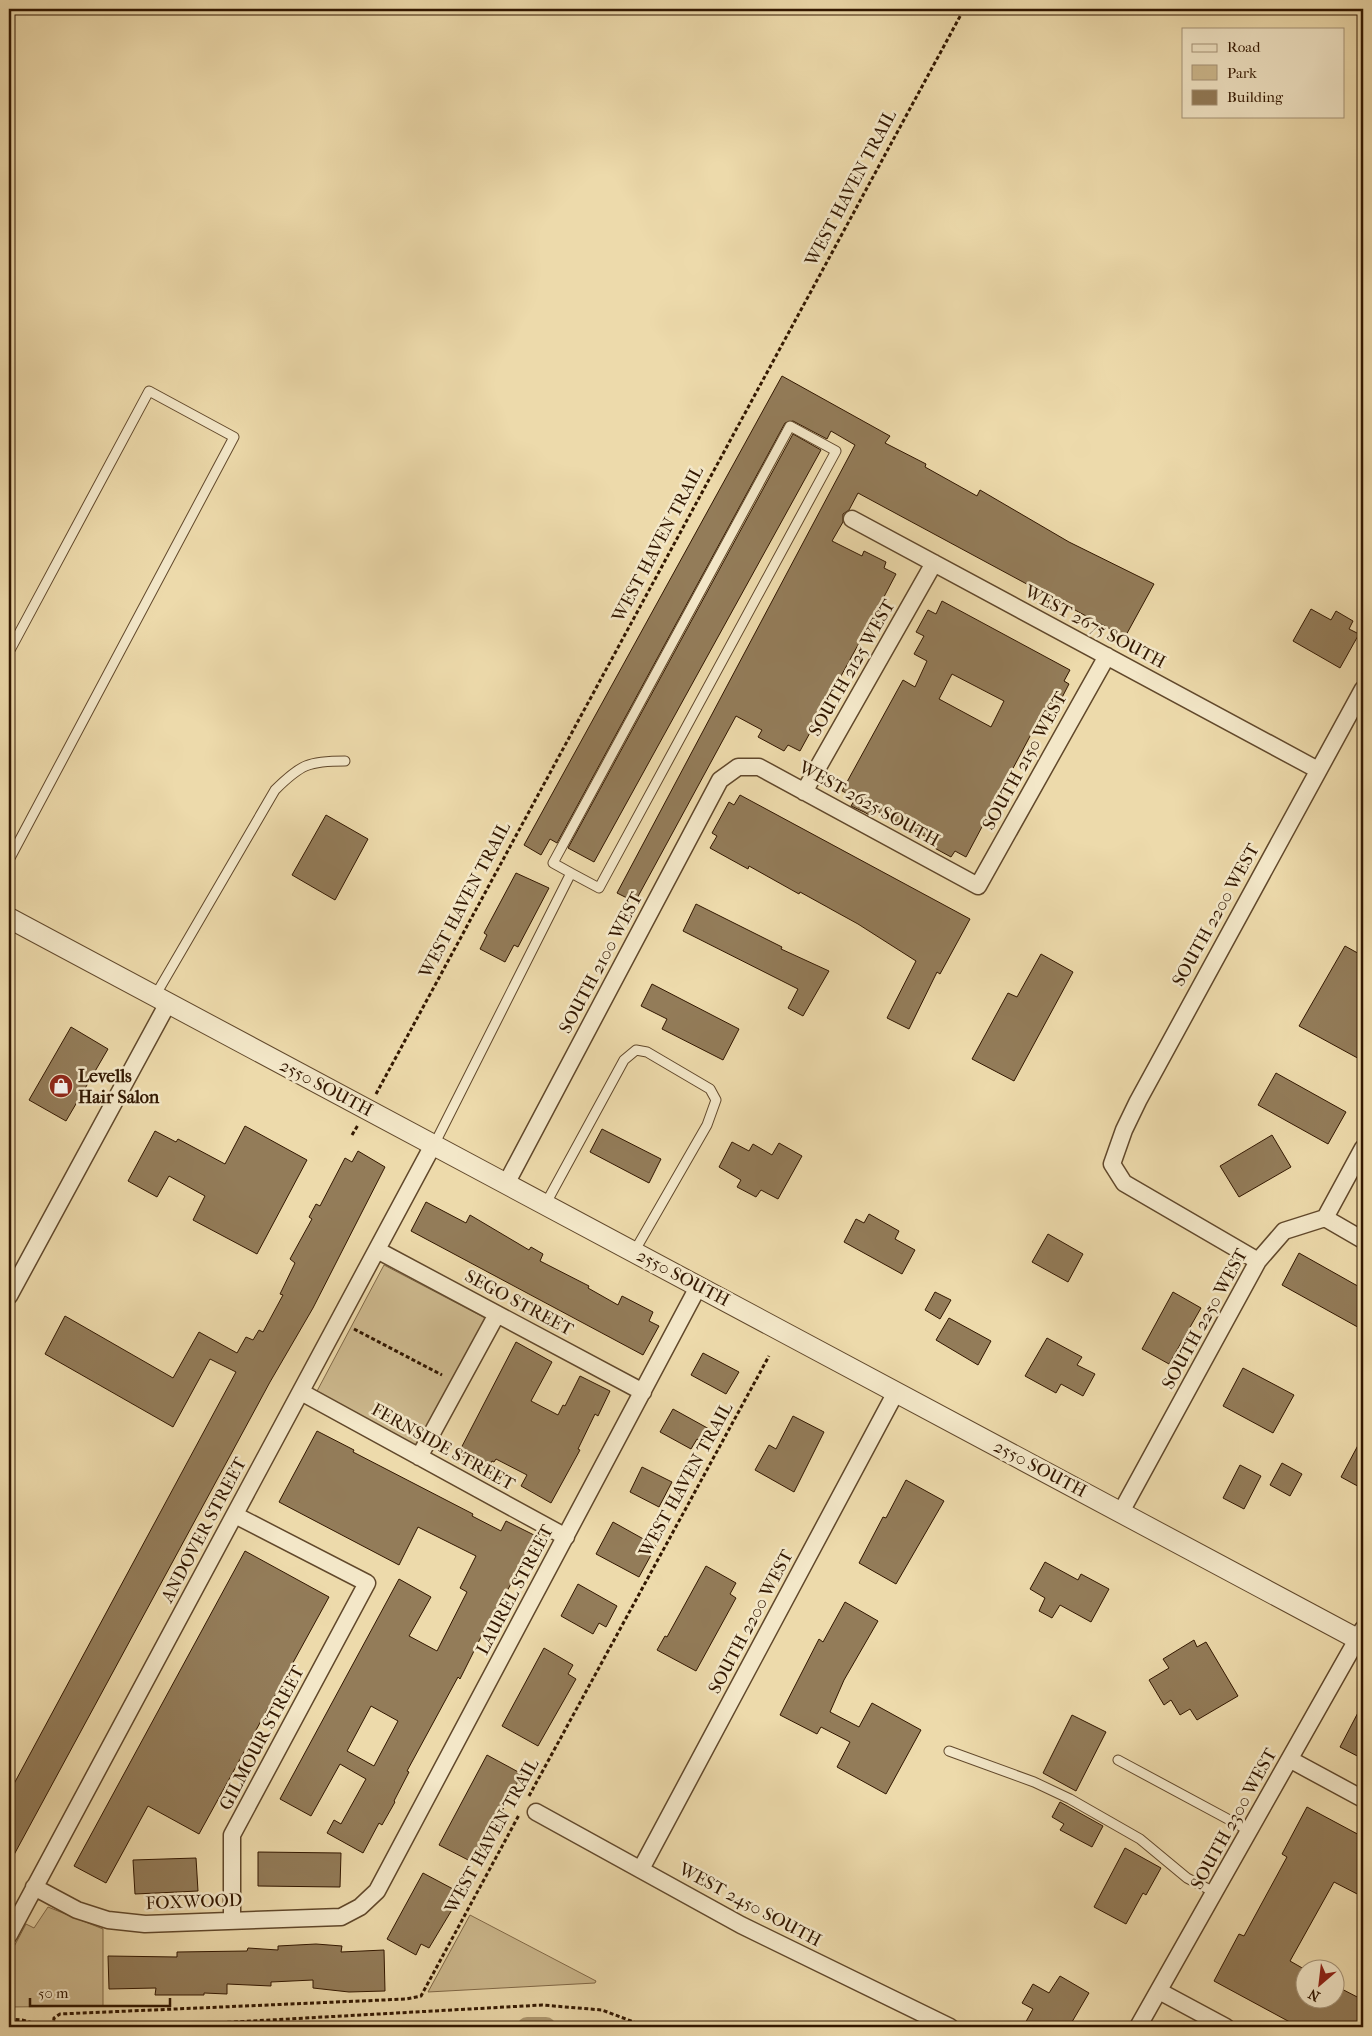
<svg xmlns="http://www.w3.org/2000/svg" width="1372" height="2036" font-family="'IM FELL French Canon',serif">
  <rect width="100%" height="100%" fill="#eddaab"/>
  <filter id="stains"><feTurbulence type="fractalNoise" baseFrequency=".004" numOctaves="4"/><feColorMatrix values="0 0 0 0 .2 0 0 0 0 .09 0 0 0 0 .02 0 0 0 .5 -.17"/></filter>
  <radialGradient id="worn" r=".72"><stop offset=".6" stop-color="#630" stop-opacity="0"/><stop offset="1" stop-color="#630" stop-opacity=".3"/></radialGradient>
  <path fill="#cdb98e" stroke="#806847" d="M384 1265 487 1319 419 1447 316 1393Z
    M48 1907 103 1929V2006L9 2007V1956L26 1924 34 1928Z
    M470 1915 596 1981 595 1983 428 1992Z"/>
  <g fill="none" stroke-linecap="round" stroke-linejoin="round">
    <path stroke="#ad9871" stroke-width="20" d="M527 2027H546"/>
  </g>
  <path fill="#937c59" stroke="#321700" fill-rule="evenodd" d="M782 376 890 436 885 443 926 464 925 467 977 496 980 490 1069 542 1154 584 1125 637 858 493 849 510 843 514V522L832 541 862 556 864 551 886 562 884 568 896 574 876 612 800 751 788 745 784 751 758 737 762 730 736 716 635 902 617 893 855 445 831 431 827 439 793 421 785 423 557 843 550 839 541 855 524 845Z
    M793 434 821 450 594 862 568 848Z
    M942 601 1070 670 1064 681 1069 684 1053 715 1047 712 1041 725 1037 723 966 857 955 851 951 857 929 845 932 840 875 810 871 816 864 812 851 806 856 798 842 791 903 680 915 687 927 661 914 654 924 636 916 632 928 610 936 614ZM952 674 1004 701 991 727 939 699Z
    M1311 609 1331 620 1336 611 1353 621 1349 629 1359 634 1340 668 1293 641Z
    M740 795 970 919 940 974 937 972 909 1029 887 1018 916 961 858 924 800 892 799 894 749 866 748 869 710 848 717 836 712 833 729 802 734 805Z
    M326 815 368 839 335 900 292 875Z
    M516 873 549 888 518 947 514 945 505 962 480 949 487 935 484 933Z
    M696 904 782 947 781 949 829 971 803 1016 788 1008 798 989 683 931Z
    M1345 946 1363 956V1061L1299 1026Z
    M1041 954 1073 972 1014 1081 972 1059 1008 993 1017 997Z
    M652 984 739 1029 723 1060 662 1029 667 1019 641 1006Z
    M71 1027 108 1049 66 1121 29 1100Z
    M1276 1073 1346 1112 1328 1144 1258 1105Z
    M245 1126 307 1160 257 1254 193 1220 205 1196 169 1176 157 1197 128 1181 155 1131 176 1142 178 1139 225 1164Z
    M602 1129 661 1159 649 1183 590 1152Z
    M1272 1135 1291 1167 1239 1197 1220 1166Z
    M732 1142 749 1151 753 1144 772 1155 779 1143 802 1156 778 1199 761 1190 756 1197 737 1187 741 1180 719 1167Z
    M358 1151 385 1167 313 1308 270 1382 9 1864V1793L236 1372 210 1359 173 1427 45 1354 65 1316 173 1378 199 1332 237 1353 246 1337 253 1340 259 1330 263 1332 283 1295 280 1294 295 1263 290 1259 312 1219 309 1217 316 1204 320 1206 345 1158 352 1162Z
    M426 1202 466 1223 470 1215 529 1250 531 1247 543 1254 540 1261 589 1286 588 1288 618 1305 622 1296 653 1312 649 1321 659 1326 643 1355 411 1231Z
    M869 1214 899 1231 895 1239 915 1250 902 1274 844 1242 856 1219 864 1223Z
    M1048 1234 1083 1254 1068 1282 1032 1262Z
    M1299 1253 1363 1289V1330L1282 1285Z
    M935 1292 951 1300 940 1319 925 1310Z
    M1173 1292 1201 1308 1169 1364 1142 1349Z
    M949 1318 991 1341 978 1365 936 1340Z
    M1047 1338 1082 1357 1077 1365 1095 1374 1083 1396 1061 1384 1056 1393 1025 1376Z
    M516 1342 552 1362 531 1401 558 1415 563 1405 565 1406 580 1376 610 1391 598 1416 595 1414 578 1449 580 1450 551 1503 521 1486 527 1475 496 1459 494 1462 492 1461 487 1469 458 1454Z
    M703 1353 739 1372 726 1394 691 1375Z
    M1243 1368 1294 1395 1273 1433 1223 1406Z
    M673 1409 711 1430 704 1443 697 1439 691 1449 660 1432Z
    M793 1416 824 1432 794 1492 755 1470 769 1445 776 1449Z
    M317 1431 354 1450 353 1452 473 1514 472 1516 501 1531 506 1521 536 1536 493 1618 491 1617 460 1679 458 1677 407 1771 409 1772 394 1801 395 1802 382 1825 379 1823 363 1853 327 1833 334 1820 341 1824 366 1779 340 1764 311 1816 280 1799 399 1579 431 1597 409 1636 437 1651 467 1592 460 1588 476 1556 418 1527 399 1565 279 1502ZM371 1706 398 1721 374 1766 347 1751Z
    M1363 1436V1489L1341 1477Z
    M1282 1463 1302 1474 1290 1496 1270 1485Z
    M1240 1465 1261 1476 1244 1509 1223 1498Z
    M642 1467 672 1482 659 1507 630 1492Z
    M906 1480 944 1501 896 1584 859 1563 883 1517 886 1518Z
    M613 1522 656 1546 639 1577 596 1554Z
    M245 1551 329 1597 199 1834 148 1806 106 1883 74 1866Z
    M1045 1562 1078 1580 1081 1574 1109 1589 1091 1622 1060 1605 1052 1618 1039 1611 1045 1598 1030 1589Z
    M706 1566 736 1583 730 1594 736 1598 696 1671 657 1650 665 1636 667 1637Z
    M578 1584 617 1606 606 1627 599 1623 593 1634 561 1616Z
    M845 1602 878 1621 844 1680 830 1712 859 1727 872 1703 921 1730 886 1794 837 1767 850 1742 821 1727 817 1734 780 1715 819 1639 823 1642Z
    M1194 1640 1197 1647 1206 1642 1238 1696 1197 1720 1190 1709 1180 1715 1171 1700 1164 1705 1149 1680 1169 1668 1163 1659Z
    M544 1648 573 1665 568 1674 576 1679 538 1746 502 1726Z
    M1363 1703V1759L1340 1747Z
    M1072 1715 1106 1732 1076 1791 1043 1773Z
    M487 1755 522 1774 474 1863 439 1845Z
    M1060 1802 1103 1826 1092 1847 1060 1830 1064 1824 1052 1817Z
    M1307 1807 1363 1837V1897L1334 1882 1290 1961 1304 1969V1998H1334V1985L1363 2000V2027H1299L1214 1981 1239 1934 1244 1936 1287 1857 1282 1854Z
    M1125 1848 1161 1868 1146 1895 1143 1893 1126 1924 1094 1907Z
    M258 1852 341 1853 340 1887 258 1886Z
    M196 1858 198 1891 135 1894 133 1860Z
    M423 1873 453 1889 448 1899 456 1903 429 1948 421 1944 416 1955 387 1939Z
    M316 1944 342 1946 341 1952 384 1950 385 1991 349 1992 313 1988V1980L271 1982V1986L227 1984V1994L204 1993V1995H155L156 1988 109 1989 108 1956 177 1957V1952L247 1951 248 1948 278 1950V1946Z
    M1060 1976 1089 1993 1069 2027H1023L1033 2009 1022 2003 1033 1984 1049 1993Z"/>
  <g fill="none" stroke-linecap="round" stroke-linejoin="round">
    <g stroke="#61482b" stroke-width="11">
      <path id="service" d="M9 652 149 391 234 437 9 860
        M155 996 275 790C301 764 309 761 345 761
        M434 1145 571 873 553 863 790 426 836 451 599 888 571 873
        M545 1205 624 1060 636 1050 647 1052 710 1089 716 1100 707 1125 634 1252
        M949 1751 1034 1782 1070 1799 1140 1839 1187 1878 1216 1893
        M1118 1760 1250 1831"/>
    </g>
    <g stroke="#61482b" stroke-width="19">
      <path id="minor" d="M852 519 1318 770
        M804 792 934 563
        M506 1184 720 780 738 767H759L978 886 1107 656
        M1325 1218 1363 1240
        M377 1250 643 1392
        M1258 1261 1124 1183 1112 1164 1124 1130 1138 1101 1363 689
        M9 1296 168 1003
        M301 1392 566 1537
        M419 1457 497 1314
        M1121 1512 1258 1261 1284 1231 1325 1218 1363 1148
        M1291 1760 1363 1799
        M536 1812 741 1925 950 2027
        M641 1869 896 1392
        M34 1887 77 1910 108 1920 145 1924 341 1917 360 1907 377 1891 698 1287
        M232 1921V1835L367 1583 235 1515
        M9 1935 433 1145
        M1159 1991 1226 2027
        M1138 2027 1363 1629"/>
    </g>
    <g stroke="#61482b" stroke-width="22">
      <path id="tertiary" d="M9 918 1363 1642"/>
    </g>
    <path stroke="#321700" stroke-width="3" stroke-dasharray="4 2.5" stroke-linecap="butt" d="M376 1094 964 9
      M352 1135 358 1125
      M354 1329 442 1375
      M529 1796 769 1356
      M9 2019 22 2020 48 2027
      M53 2027 54 2018 60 2014 406 1999 421 1996 519 1815
      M143 2027 542 2005 602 2010 647 2027"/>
    <use href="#service" stroke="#f3e7c8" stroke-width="9"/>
    <use href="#minor" stroke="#f3e7c8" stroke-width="16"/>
    <use href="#tertiary" stroke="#f3e7c8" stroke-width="20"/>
  </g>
  <defs>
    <g id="shop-disc" transform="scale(1.25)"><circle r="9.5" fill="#8f2418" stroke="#f3e7c8"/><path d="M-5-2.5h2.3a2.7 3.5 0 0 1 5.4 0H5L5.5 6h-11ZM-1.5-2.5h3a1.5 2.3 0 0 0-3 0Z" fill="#fff"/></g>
  </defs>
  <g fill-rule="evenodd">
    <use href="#shop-disc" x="61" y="1086"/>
  </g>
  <g text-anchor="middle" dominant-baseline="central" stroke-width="5" stroke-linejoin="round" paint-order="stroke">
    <g font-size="18" fill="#321700" stroke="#f3e7c8">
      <text transform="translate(851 188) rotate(-62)">WEST HAVEN TRAIL</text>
      <text transform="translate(658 544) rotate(-62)">WEST HAVEN TRAIL</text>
      <text transform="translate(1095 627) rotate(28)">WEST 2675 SOUTH</text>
      <text transform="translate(852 668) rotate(-60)">SOUTH 2125 WEST</text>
      <text transform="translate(1025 761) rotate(-61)">SOUTH 2150 WEST</text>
      <text transform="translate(869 804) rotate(29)">WEST 2625 SOUTH</text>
      <text transform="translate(465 900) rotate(-62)">WEST HAVEN TRAIL</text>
      <text transform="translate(1216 915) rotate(-61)">SOUTH 2200 WEST</text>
      <text transform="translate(601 963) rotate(-62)">SOUTH 2100 WEST</text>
      <text transform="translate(326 1088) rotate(28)">2550 SOUTH</text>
      <text transform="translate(683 1278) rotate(28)">2550 SOUTH</text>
      <text transform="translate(519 1303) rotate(28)">SEGO STREET</text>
      <text transform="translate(1205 1319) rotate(-61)">SOUTH 2250 WEST</text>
      <text transform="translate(443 1447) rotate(29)">FERNSIDE STREET</text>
      <text transform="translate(1040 1469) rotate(28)">2550 SOUTH</text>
      <text transform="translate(686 1480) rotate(-61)">WEST HAVEN TRAIL</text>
      <text transform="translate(204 1530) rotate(-62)">ANDOVER STREET</text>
      <text transform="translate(515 1590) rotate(-62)">LAUREL STREET</text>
      <text transform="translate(751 1622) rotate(-62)">SOUTH 2200 WEST</text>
      <text transform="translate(262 1738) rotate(-62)">GILMOUR STREET</text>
      <text transform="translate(1234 1819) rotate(-61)">SOUTH 2300 WEST</text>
      <text transform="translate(492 1836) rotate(-61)">WEST HAVEN TRAIL</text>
      <text transform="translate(194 1902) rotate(-2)">FOXWOOD</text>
      <text transform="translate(750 1905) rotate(28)">WEST 2450 SOUTH</text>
    </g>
    <g font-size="18" font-weight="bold" fill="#321700" stroke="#f3e7c8" text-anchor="start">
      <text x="78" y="1076">Levells<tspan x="78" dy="21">Hair Salon</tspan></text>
    </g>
  </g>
  <rect width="1372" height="2036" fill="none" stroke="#eddaab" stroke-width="30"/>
  <rect x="10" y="10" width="1352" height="2016" fill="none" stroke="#321700" stroke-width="2.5"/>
  <rect x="15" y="15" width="1342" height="2006" fill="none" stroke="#321700"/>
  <rect x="1182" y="28" width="162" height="90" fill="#f3e7c8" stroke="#a69478"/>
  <rect x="1192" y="44" width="25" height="8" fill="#f3e7c8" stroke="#a69478"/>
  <text x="1227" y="52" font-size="15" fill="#321700">Road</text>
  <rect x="1192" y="65" width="25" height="15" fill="#cdb98e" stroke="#a69478"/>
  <text x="1227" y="78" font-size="15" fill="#321700">Park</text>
  <rect x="1192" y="90" width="25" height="15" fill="#937c59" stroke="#a69478"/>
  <text x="1227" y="102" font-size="15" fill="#321700">Building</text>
  <g transform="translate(1320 1984) rotate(208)"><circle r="24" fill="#f3e7c8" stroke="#a69478"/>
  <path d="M0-4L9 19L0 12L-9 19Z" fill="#8f2418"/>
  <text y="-8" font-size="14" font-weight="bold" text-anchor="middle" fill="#321700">N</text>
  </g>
  <path d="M30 1998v8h140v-8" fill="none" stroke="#321700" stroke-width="2.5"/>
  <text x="38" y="1998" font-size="15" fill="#321700" stroke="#f3e7c8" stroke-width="4" paint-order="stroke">50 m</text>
  <rect width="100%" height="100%" filter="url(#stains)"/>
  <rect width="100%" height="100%" fill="url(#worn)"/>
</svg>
